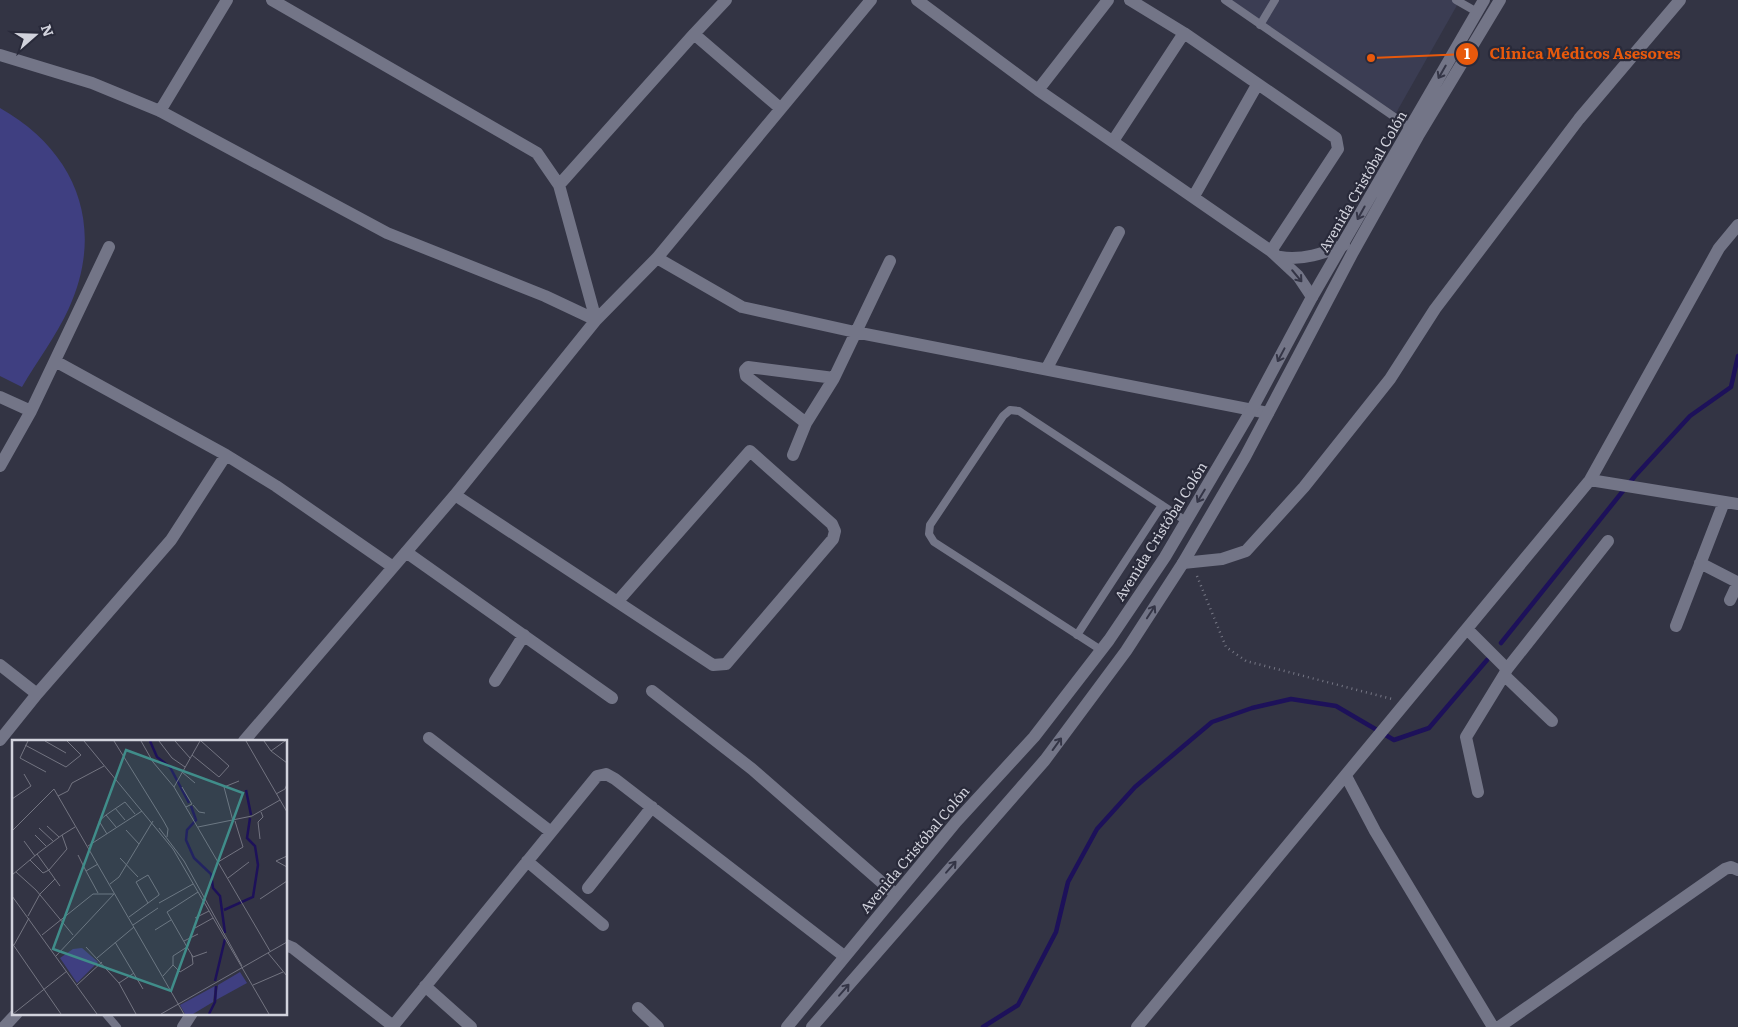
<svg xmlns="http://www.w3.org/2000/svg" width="1738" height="1027" font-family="Literata,serif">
  <rect width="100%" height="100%" fill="#333444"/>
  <path fill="#3b3d53" d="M1228 0H1460L1396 113Z"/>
  <path fill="#3f3f81" d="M0 108C76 151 106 226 69 308 57 335 37 361 22 387L0 376Z"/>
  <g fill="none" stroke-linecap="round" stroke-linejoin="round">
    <path stroke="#1d115a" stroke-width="4.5" d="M1501 643 1635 476 1690 416 1731 387 1738 356
      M983 1027 1018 1005 1056 932 1068 882 1097 829 1135 787 1212 722 1252 708 1291 699 1336 706 1394 740 1429 728 1487 660"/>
    <path stroke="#767785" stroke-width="2.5" stroke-dasharray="1 4" stroke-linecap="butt" d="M1197 576 1226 647 1246 661 1392 699"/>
    <path stroke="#737587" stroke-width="8" d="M1225 0 1409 127
      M1456 0 1477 12
      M1260 25 1275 0
      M1077 635 1162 505
      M1101 650 934 542 929 534 930 525 1003 416 1010 410 1019 411 1186 521
      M105 1013 117 1027"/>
    <path stroke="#737587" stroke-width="12" d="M272 0 537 153 559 185 596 320
      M917 0 1038 90 1271 251 1298 276 1312 297
      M1130 0 1184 33 1336 138 1338 149 1271 251
      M694 34 726 0
      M0 55 92 83 160 111 387 233 545 296 596 320
      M1038 90 1108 0
      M160 111 227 0
      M1113 141 1184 33
      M559 185 694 34 780 108
      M1194 196 1257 85
      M1280 257C1302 261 1324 253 1344 245
      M657 258 742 307 855 332 1268 413
      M55 361 226 455 276 486 393 567
      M1047 368 1119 232
      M0 397 31 411
      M806 423 746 376 745 370 748 367 834 378
      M793 455 806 423 834 378 890 261
      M0 466 31 411 109 247
      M1590 480 1738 504
      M455 495 713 665 726 664 833 539 835 531 832 524 750 451 618 601
      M406 552 612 698
      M1183 563 1222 559 1246 551 1304 487 1390 379 1435 309 1579 119 1680 0
      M1700 563 1735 581 1737 585 1730 600
      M1676 626 1724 502
      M1467 629 1507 669 1608 541
      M0 665 37 694
      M1507 669 1504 675 1552 721
      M495 681 524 635
      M652 691 752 769 895 894
      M429 738 551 832
      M0 740 37 694 171 540 226 455
      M244 741 455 495 596 320 657 258 871 0
      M1346 776 1375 831 1493 1027
      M1478 792 1466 737 1504 675
      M527 861 603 925
      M588 888 652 807
      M286 945 293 948 393 1026 597 776 606 774 615 779 844 956
      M425 986 471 1027
      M638 1008 658 1027
      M4 1027 17 1013
      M183 1027 192 1013
      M1137 1027 1590 480 1719 248 1738 225
      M1499 1027 1725 869 1731 867 1738 870"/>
    <path stroke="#737587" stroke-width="12" d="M787 1027 956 822 1034 737 1109 640 1165 557 1252 409 1312 297 1484 0
      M812 1027 1045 760 1126 651 1183 563 1245 457 1353 252 1418 136 1500 0"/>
  </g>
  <defs><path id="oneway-shaft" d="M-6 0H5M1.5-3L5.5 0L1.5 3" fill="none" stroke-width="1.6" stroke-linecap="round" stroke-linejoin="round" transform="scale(1.25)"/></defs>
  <g stroke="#343546">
    <use href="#oneway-shaft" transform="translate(1442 72) rotate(120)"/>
    <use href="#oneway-shaft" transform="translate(1361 213) rotate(119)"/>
    <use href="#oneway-shaft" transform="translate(1297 276) rotate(50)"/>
    <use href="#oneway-shaft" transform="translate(1281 355) rotate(118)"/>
    <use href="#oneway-shaft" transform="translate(1201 496) rotate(121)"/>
    <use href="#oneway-shaft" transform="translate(1151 612) rotate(-57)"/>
    <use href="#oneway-shaft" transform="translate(1057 744) rotate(-54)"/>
    <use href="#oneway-shaft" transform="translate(951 867) rotate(-49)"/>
    <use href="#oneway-shaft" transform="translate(844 990) rotate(-49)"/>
  </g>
  <g text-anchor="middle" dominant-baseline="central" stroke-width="4.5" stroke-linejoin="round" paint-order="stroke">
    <g font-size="14" fill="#d2d3dd" stroke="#292a3a">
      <text transform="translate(1362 181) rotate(-60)">Avenida Cristóbal Colón</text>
      <text transform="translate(1160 531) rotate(-58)">Avenida Cristóbal Colón</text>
      <text transform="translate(914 849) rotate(-50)">Avenida Cristóbal Colón</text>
    </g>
  </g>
  <g transform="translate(12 740)">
    <rect width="275" height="275" fill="#333444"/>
    <path d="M70 208 86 222 65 243 48 218 61 209ZM228 232 235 243 204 260 206 245ZM203 246 201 262 181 274H173L168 265Z" fill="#3f3f81"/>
    <path fill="none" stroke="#1d115a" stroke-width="2.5" d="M138 1 145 17 158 27 177 63M234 50 239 75M179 66 184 80 175 90 174 100 182 118 199 134 201 148 208 156 213 193M212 170 241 157 246 125 243 106 235 98 238 78M203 241 213 199M197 274 203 262 204 246"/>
    <path fill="none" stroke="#737481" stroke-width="1" d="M16 1 8 18 34 32M33 1 54 13M72 1 161 109 257 274M102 1 151 80 156 89 155 97M129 1 141 22 162 47 258 211M147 1 160 18 173 27M163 1 178 18M234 1 275 72M252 1 259 11 275 23M13 5 54 27 69 15 55 1M259 11 273 1M180 15 207 37 217 26 189 1M170 32 183 43M162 47 188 1M170 47 180 64 174 67M264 54 273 49 275 44M46 56 56 51 60 43 92 26M0 59 19 46 12 34M181 65 187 72 193 73M103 68 113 80M94 75 104 87M221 81 212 47 227 41M35 86 47 97M186 87 240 76 268 60M27 88 41 101M147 88 172 121 230 226M114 90 127 104M0 91 42 49 172 274M95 94 87 81 94 75 113 62 123 74M23 95 34 106M248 99 246 82 251 77 249 72M12 101 23 116M76 106 130 71M25 114 50 95M66 115 74 131M275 116 264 121 275 127M108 118 126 137M18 120 31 133 37 130 55 109 50 95 63 87M206 122 231 107 223 81M4 132 24 150 61 195M0 135 25 114 48 146M216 138 237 122M98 144 107 137 141 81M86 153 74 131 86 124M0 156 85 274M248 159 275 141M147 163 181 144M16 176 28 154 43 139M117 177 147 155V154L136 135 124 142 136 163M183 178 197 171M121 185 146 168M183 188 201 178M143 190 159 180M30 195 81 154H102M172 201 186 194M103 202 131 249M0 203 49 274M2 205 17 178M74 207 107 243 124 274M175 207 181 217 195 212M256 213 275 236M44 216 102 154M85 218 122 187M161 225 168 232 181 224 180 215M151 236 161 225V216L175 207 155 172 186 152M107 243 122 233M65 245 90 222M241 245 271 232M1 274 55 231M149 274 275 202"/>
    <path fill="#408d8a" fill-opacity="0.15" stroke="#408d8a" stroke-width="2.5" d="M114 10 231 53 159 251 41 209Z"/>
    <rect width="275" height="275" fill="none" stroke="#d2d3dd" stroke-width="2.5"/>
  </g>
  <path fill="none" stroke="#e8590c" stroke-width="2" d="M1371 58L1467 54"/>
  <g fill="#e8590c" stroke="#292a3a" stroke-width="2">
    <circle cx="1371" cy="58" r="5"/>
    <circle cx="1467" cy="54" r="12"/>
  </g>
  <g font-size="15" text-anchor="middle" font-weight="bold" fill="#fff">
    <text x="1467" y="59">1</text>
  </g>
  <g font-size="15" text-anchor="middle" font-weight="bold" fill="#e8590c" stroke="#292a3a" stroke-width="4.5" stroke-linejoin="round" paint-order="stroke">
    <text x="1585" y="59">Clínica Médicos Asesores</text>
  </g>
  <g transform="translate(35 35) rotate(70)" stroke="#292a3a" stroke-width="4" paint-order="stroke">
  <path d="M0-4L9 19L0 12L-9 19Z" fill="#d2d3dd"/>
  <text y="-8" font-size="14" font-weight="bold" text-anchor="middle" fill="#d2d3dd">N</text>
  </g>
</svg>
